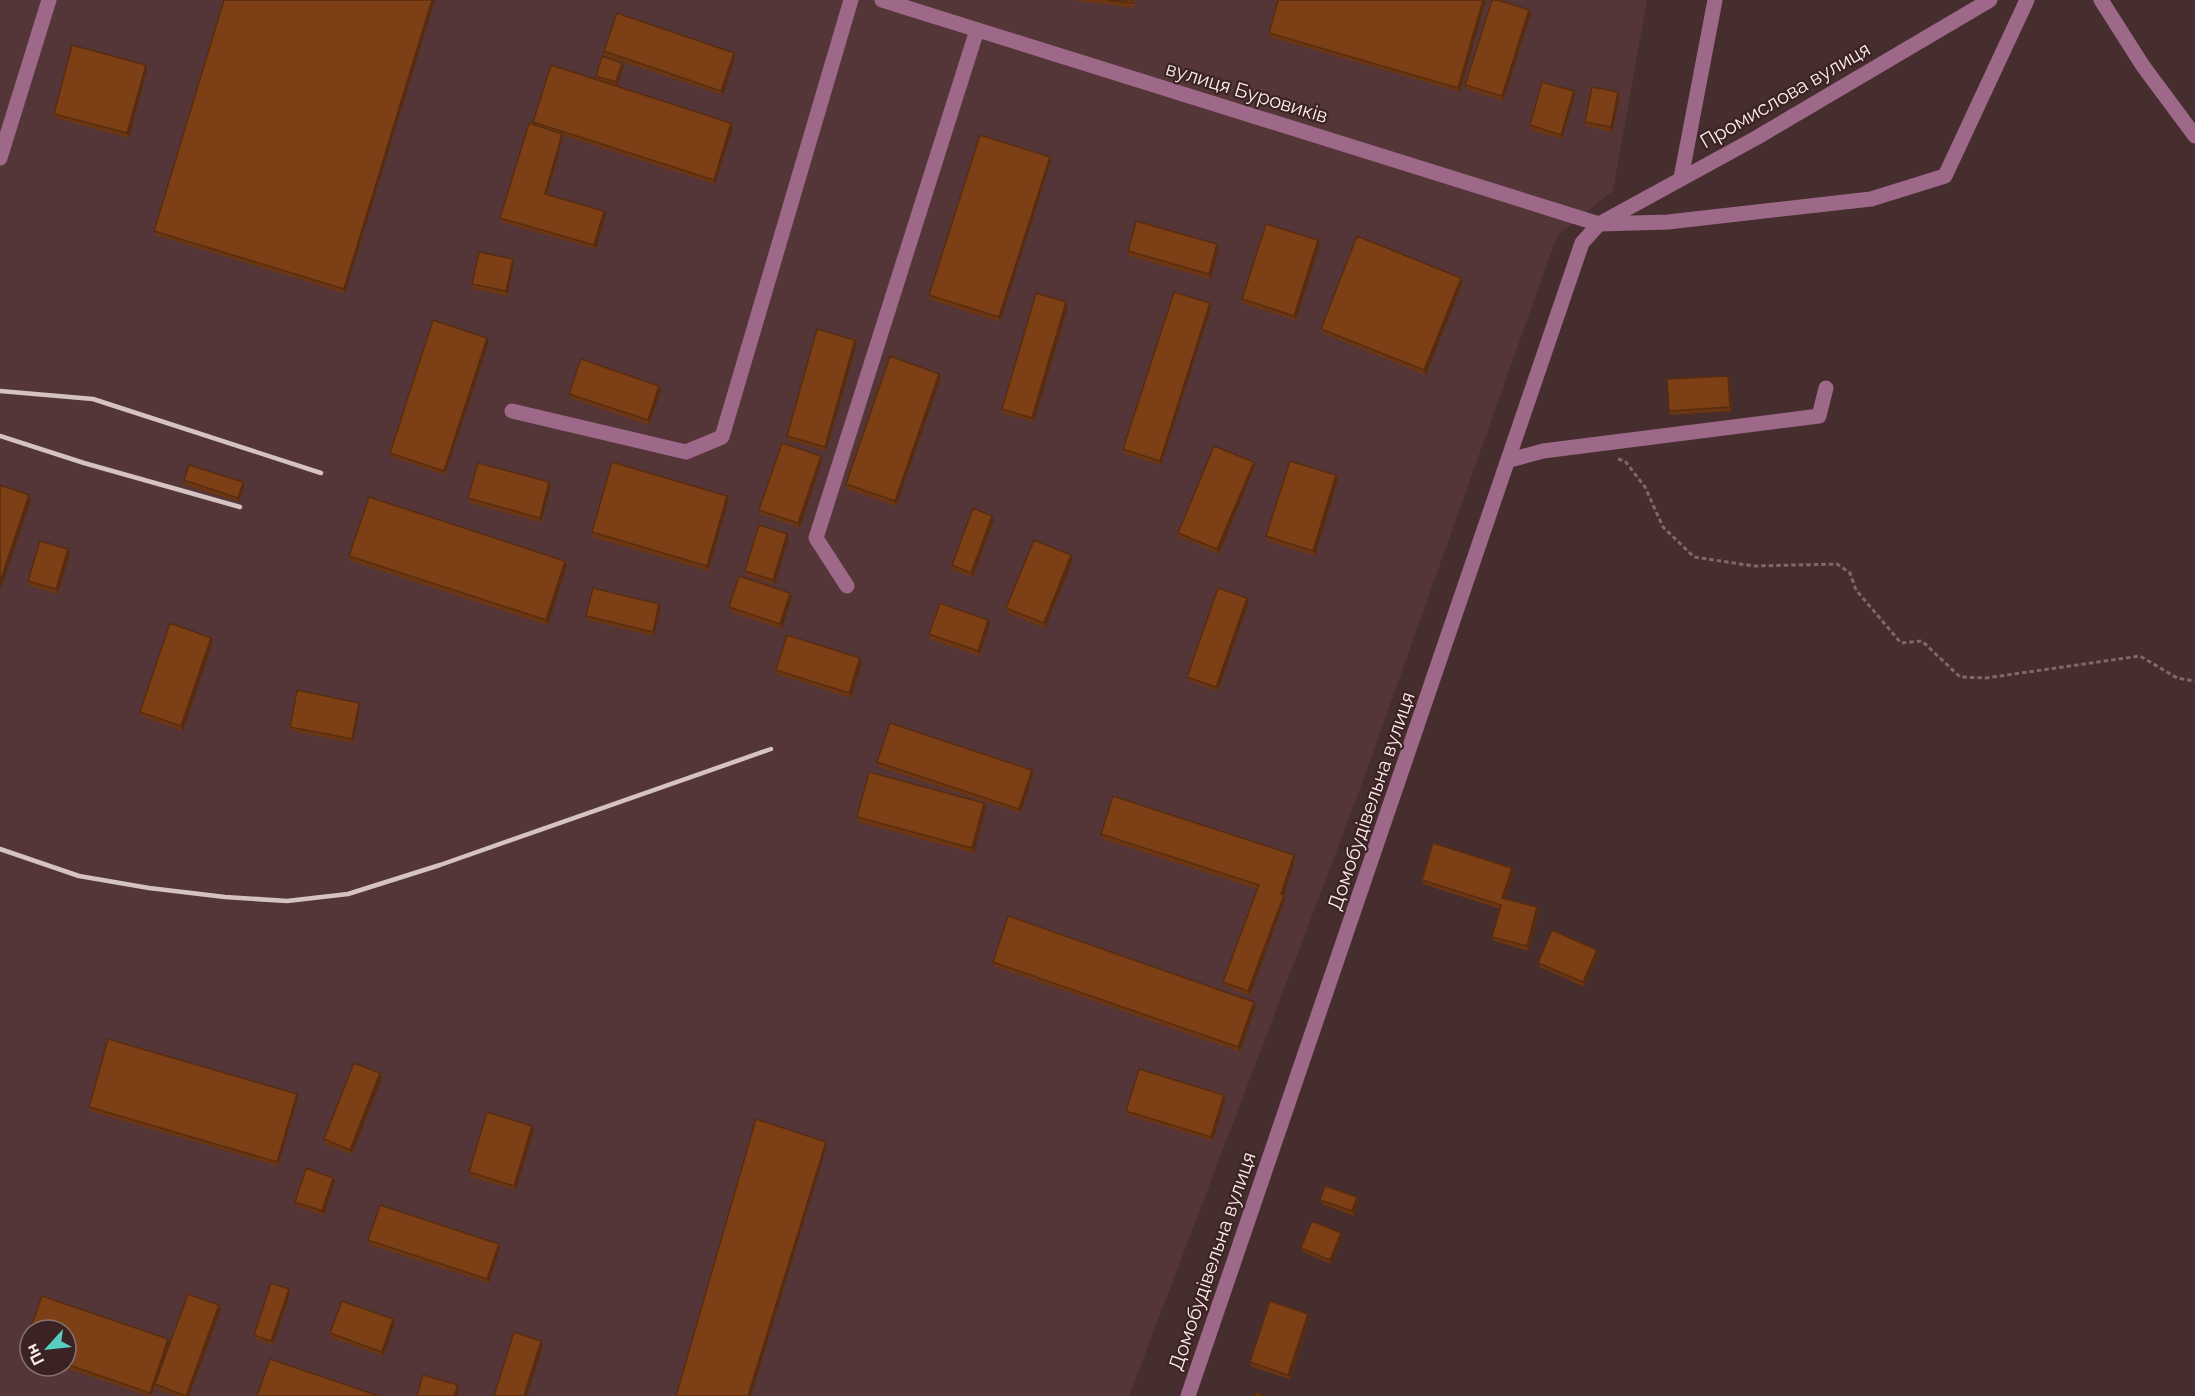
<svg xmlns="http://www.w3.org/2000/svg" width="2195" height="1396" font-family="Raleway,sans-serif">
  <rect width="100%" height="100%" fill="#462d2e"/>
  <path fill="#553638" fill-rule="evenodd" d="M0 0H1647L1613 191 1557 236 1356 800 1129 1396H0ZM30 1330H66V1366H30Z"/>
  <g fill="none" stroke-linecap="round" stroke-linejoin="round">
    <path stroke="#7e6868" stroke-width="3" stroke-dasharray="4.5 3" stroke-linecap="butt" d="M1618 459 1625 461 1645 487 1663 527 1694 557 1754 566 1837 564 1850 573 1856 590 1901 643 1922 641 1960 677 1986 678 2140 656 2177 678 2195 681"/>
    <path stroke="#9e6889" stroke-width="15" d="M882 0 1599 224 1668 222 1871 199 1945 176 2027 0
      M2101 0 2143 66 2195 136
      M0 158 49 0
      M1681 178 1715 0
      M512 411 686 452 722 437 851 0
      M1510 460 1543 451 1819 416 1826 388
      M847 586 816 538 977 30
      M1188 1396 1582 243 1599 224 1756 138 1990 0"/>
    <path stroke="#d5c2c2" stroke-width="4.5" d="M0 391 93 399 321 473
      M0 436 84 463 240 507
      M0 849 79 876 149 888 225 897 287 901 348 894 440 865 771 749"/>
  </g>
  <path fill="#6c3613" d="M435 0 345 293 155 235 154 231Z
    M1072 0H1135L1134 8Z
    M1486 0 1460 92 1270 37 1269 33Z
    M1531 14 1503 101 1467 89 1465 85Z
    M604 51 734 53 735 57 723 95 605 56Z
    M622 63 624 67 617 87 598 80 596 76Z
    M147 70 129 138 56 118 54 114Z
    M1575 95 1562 139 1531 130 1530 125Z
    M1620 97 1612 132 1586 126 1585 122Z
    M533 122 733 128 715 184 562 135 563 138 548 194 606 215 596 249 502 222 500 218 534 124Z
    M1051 161 1000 322 931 300 929 295Z
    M1320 245 1296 320 1244 304 1242 299Z
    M1219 248 1211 279 1129 256 1128 251Z
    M514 264 507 296 474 289 472 284Z
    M1463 282 1426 375 1322 333 1321 329Z
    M1066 302 1068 307 1034 422 1003 413 1002 409Z
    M1211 308 1161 465 1125 454 1123 449Z
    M855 340 857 344 826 451 789 440 787 436Z
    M489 342 445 475 392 457 390 453Z
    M1728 376 1730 380 1732 411 1670 415 1669 411Z
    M941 378 896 506 847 489 846 484Z
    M659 386 661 390 649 425 571 398 569 394Z
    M822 461 800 528 761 514 759 510Z
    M1254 462 1255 466 1219 554 1180 537 1178 533Z
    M1336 475 1338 480 1315 556 1268 541 1266 536Z
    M184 480 243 482 244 487 239 502 185 485Z
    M549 482 551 487 541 522 470 503 468 498Z
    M727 496 729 500 708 571 593 537 592 532Z
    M994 520 973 577 953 570 952 565Z
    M787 534 789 538 775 584 747 576 745 571Z
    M68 549 70 554 58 594 30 586 28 581Z
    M1071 555 1073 560 1045 628 1008 613 1006 608Z
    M349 556 565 561 567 566 548 625 351 561Z
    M792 597 782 629 731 612 729 607Z
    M1247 598 1249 602 1218 691 1189 681 1187 677Z
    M661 608 654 636 588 620 586 616Z
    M988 620 990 624 979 656 930 639 929 634Z
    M213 642 183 731 142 716 140 712Z
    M860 658 862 663 851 698 777 674 776 670Z
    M359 703 360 707 353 743 291 731 290 727Z
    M877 762 1033 774 1021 813 879 767Z
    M986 807 974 853 858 822 857 817Z
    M1101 834 1294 855 1295 859 1284 895 1285 899 1250 996 1225 986 1223 982 1257 889 1103 839Z
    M1512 868 1514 873 1505 898 1537 907 1539 911 1529 951 1494 941 1492 937 1500 909 1423 884 1422 880Z
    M1598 955 1584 987 1540 967 1538 963Z
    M993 962 1254 1002 1256 1006 1240 1052 994 966Z
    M380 1073 382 1078 352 1154 325 1144 324 1139Z
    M298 1098 278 1166 90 1111 89 1107Z
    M1225 1100 1213 1141 1128 1115 1126 1111Z
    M534 1130 516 1190 471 1177 469 1172Z
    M335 1182 324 1215 296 1206 295 1202Z
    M1320 1200 1359 1201 1354 1216 1322 1204Z
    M1341 1233 1342 1238 1331 1264 1303 1252 1301 1248Z
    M368 1240 499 1244 500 1248 489 1283 370 1245Z
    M289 1289 290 1294 273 1345 256 1339 254 1335Z
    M221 1310 189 1396H177L157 1389 156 1385 152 1396H149L60 1366H66V1330L170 1343 164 1361Z
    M1310 1318 1290 1379 1252 1367 1250 1362Z
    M393 1319 395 1324 383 1356 332 1338 330 1333Z
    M30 1331V1356L25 1354 24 1350Z"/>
  <path fill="#582c0f" d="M432 0H435L345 293 344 289Z
    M1483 0H1486L1460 92 1458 88Z
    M1529 10 1531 14 1503 101 1502 96Z
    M734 53 735 57 723 95 721 91Z
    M622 63 624 67 617 87 616 82Z
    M146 65 147 70 129 138 127 133Z
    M1574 91 1575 95 1562 139 1561 135Z
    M1618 92 1620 97 1612 132 1611 127Z
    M731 123 733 128 715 184 714 180Z
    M562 134 563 138 546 198 545 194Z
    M1050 157 1051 161 1000 322 999 317Z
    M604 211 606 215 596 249 594 245Z
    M1318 240 1320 245 1296 320 1294 316Z
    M1217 244 1219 248 1211 279 1209 274Z
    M513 259 514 264 507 296 506 291Z
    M1461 278 1463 282 1426 375 1424 370Z
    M1066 302 1068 307 1034 422 1032 418Z
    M1210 303 1211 308 1161 465 1160 461Z
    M487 338 489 342 445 475 444 471Z
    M855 340 857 344 826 451 825 447Z
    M939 374 941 378 896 506 895 501Z
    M1728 376 1730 380 1732 411 1730 407Z
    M659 386 661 390 649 425 648 420Z
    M821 456 822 461 800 528 798 523Z
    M1254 462 1255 466 1219 554 1217 549Z
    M1336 475 1338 480 1315 556 1313 551Z
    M243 482 244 487 239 502 238 498Z
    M549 482 551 487 541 522 540 518Z
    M29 495 31 500 1 590 0 582Z
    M727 496 729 500 708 571 707 566Z
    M992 516 994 520 973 577 971 573Z
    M787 534 789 538 775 584 773 580Z
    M68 549 70 554 58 594 56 589Z
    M1071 555 1073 560 1045 628 1044 623Z
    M565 561 567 566 548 625 546 620Z
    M790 593 792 597 782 629 780 624Z
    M1247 598 1249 602 1218 691 1216 687Z
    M659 604 661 608 654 636 653 632Z
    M988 620 990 624 979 656 978 651Z
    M211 638 213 642 183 731 181 726Z
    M860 658 862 663 851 698 849 693Z
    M359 703 360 707 353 743 352 739Z
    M1032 770 1033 774 1021 813 1019 809Z
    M984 803 986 807 974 853 972 848Z
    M1294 855 1295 859 1284 895 1285 899 1250 996 1248 991Z
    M1512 868 1514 873 1504 902 1502 898Z
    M1537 907 1539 911 1529 951 1527 946Z
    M1597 950 1598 955 1584 987 1583 982Z
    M1254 1002 1256 1006 1240 1052 1238 1047Z
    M380 1073 382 1078 352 1154 350 1150Z
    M297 1094 298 1098 278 1166 277 1162Z
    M1224 1095 1225 1100 1213 1141 1211 1137Z
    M532 1126 534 1130 516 1190 514 1186Z
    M826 1142 827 1146 751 1396H748Z
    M333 1178 335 1182 324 1215 322 1211Z
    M1357 1197 1359 1201 1354 1216 1352 1211Z
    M1341 1233 1342 1238 1331 1264 1330 1260Z
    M499 1244 500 1248 489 1283 487 1279Z
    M289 1289 290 1294 273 1345 271 1341Z
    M219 1305 221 1310 189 1396H186Z
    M1308 1314 1310 1318 1290 1379 1288 1375Z
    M393 1319 395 1324 383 1356 382 1352Z
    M168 1339 170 1343 151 1396 150 1393Z
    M541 1341 543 1346 527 1396H524Z
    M458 1385 459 1389 457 1396H454Z"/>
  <path fill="#7d3f16" stroke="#582c0f" stroke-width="1.5" d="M224 0H432L344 289 154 231Z
    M1107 0H1133L1132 3Z
    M1278 0H1483L1458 88 1269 33Z
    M1492 0H1498L1529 10 1502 96 1465 85Z
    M617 13 734 53 721 91 604 51Z
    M72 45 146 65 127 133 54 114Z
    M602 56 622 63 616 82 596 76Z
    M551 65 731 123 714 180 533 122Z
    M1542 82 1574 91 1561 135 1530 125Z
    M1592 87 1618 92 1611 127 1585 122Z
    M529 123 562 134 545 194 604 211 594 245 500 218Z
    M980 135 1050 157 999 317 929 295Z
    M1136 221 1217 244 1209 274 1128 251Z
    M1266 224 1318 240 1294 316 1242 299Z
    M1357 236 1461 278 1424 370 1321 329Z
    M479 252 513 259 506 291 472 284Z
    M1174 292 1210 303 1160 461 1123 449Z
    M1036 293 1066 302 1032 418 1002 409Z
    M433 320 487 338 444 471 390 453Z
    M817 329 855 340 825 447 787 436Z
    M890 356 939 374 895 501 846 484Z
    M581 359 659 386 648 420 569 394Z
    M1728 376 1730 407 1669 411 1667 379Z
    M782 443 821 456 798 523 759 510Z
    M1214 446 1254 462 1217 549 1178 533Z
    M1290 461 1336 475 1313 551 1266 536Z
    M612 462 727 496 707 566 592 532Z
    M478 463 549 482 540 518 468 498Z
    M189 465 243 482 238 498 184 480Z
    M0 485 29 495 0 582Z
    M369 497 565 561 546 620 349 556Z
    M973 508 992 516 971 573 952 565Z
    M759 525 787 534 773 580 745 571Z
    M1034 540 1071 555 1044 623 1006 608Z
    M40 541 68 549 56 589 28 581Z
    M739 576 790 593 780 624 729 607Z
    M593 588 659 604 653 632 586 616Z
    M1218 588 1247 598 1216 687 1187 677Z
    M940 603 988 620 978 651 929 634Z
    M170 623 211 638 181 726 140 712Z
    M787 635 860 658 849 693 776 670Z
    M297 690 359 703 352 739 290 727Z
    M890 723 1032 770 1019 809 877 762Z
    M869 772 984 803 972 848 857 817Z
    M1113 796 1294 855 1281 894 1284 895 1248 991 1223 982 1259 885 1101 834Z
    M1433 843 1512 868 1502 898 1537 907 1527 946 1492 937 1501 905 1422 880Z
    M1008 916 1254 1002 1238 1047 993 962Z
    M1552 930 1597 950 1583 982 1538 963Z
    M108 1039 297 1094 277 1162 89 1107Z
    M354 1063 380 1073 350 1150 324 1139Z
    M1139 1069 1224 1095 1211 1137 1126 1111Z
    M487 1112 532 1126 514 1186 469 1172Z
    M756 1119 826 1142 748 1396H676Z
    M306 1168 333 1178 322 1211 295 1202Z
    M1325 1186 1357 1197 1352 1211 1320 1200Z
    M380 1205 499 1244 487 1279 368 1240Z
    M1312 1221 1341 1233 1330 1260 1301 1248Z
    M271 1283 289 1289 271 1341 254 1335Z
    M188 1294 219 1305 186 1396 155 1384Z
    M42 1296 168 1339 150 1393 66 1364V1330H30Z
    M342 1301 393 1319 382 1352 330 1333Z
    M1270 1301 1308 1314 1288 1375 1250 1362Z
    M30 1331V1352L24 1350Z
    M514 1332 541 1341 524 1396H494Z
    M270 1359 376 1395V1396H257Z
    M423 1375 458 1385 454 1396H417Z
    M1255 1393 1268 1396H1255Z"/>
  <g text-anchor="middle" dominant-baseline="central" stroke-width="4.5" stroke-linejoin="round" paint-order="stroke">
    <g font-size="20" fill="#feeded" stroke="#3b2324">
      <text transform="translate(1247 92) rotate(17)">вулиця Буровиків</text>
      <text transform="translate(1785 95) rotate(-30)">Промислова вулиця</text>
      <text transform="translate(1371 801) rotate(-71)">Домобудівельна вулиця</text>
      <text transform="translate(1212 1261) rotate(-71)">Домобудівельна вулиця</text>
    </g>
  </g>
  <g transform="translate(48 1348) rotate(243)"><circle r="28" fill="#3b2324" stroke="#897474" stroke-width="1.5"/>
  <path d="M0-4.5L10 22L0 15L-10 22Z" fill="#57cec1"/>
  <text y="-9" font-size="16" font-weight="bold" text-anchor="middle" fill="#feeded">Пн</text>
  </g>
</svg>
